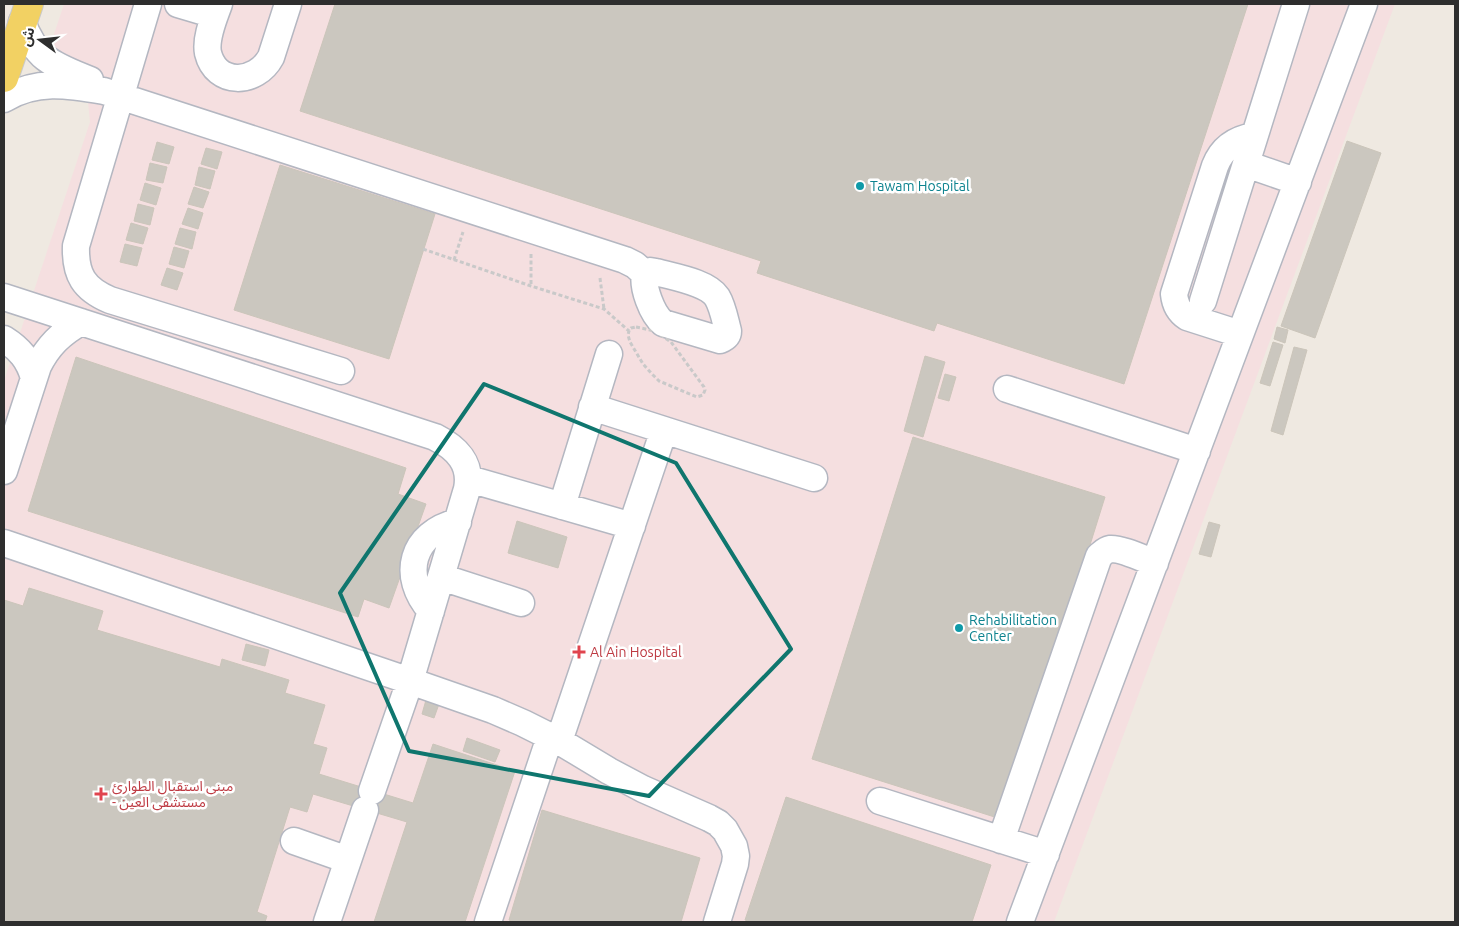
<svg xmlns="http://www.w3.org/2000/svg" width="1459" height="926" font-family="Ubuntu,'Noto Sans Arabic',sans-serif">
  <rect width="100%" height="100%" fill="#efe9e1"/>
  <path fill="#f5dfe0" d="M64 4H1395L1054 922H4V381L90 122 88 102 48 52Z"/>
  <path fill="#cbc7bf" stroke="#cbc5ba" d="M335 4H1248L1124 384 937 323 934 331 757 273 761 261 300 111Z
    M1347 141 1381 153 1315 338 1281 326Z
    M157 142 174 147 169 164 152 160Z
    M206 148 222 152 217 169 201 164Z
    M150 163 167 167 163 183 146 180Z
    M280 165 435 214 389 359 234 310Z
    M199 167 215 171 210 189 195 185Z
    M145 183 161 188 156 205 140 200Z
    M194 187 209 192 203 208 188 204Z
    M138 204 154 208 150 225 134 221Z
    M188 208 203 213 198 229 182 224Z
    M131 223 148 228 143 244 126 240Z
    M180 228 196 232 192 249 175 244Z
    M125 244 142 248 137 266 120 262Z
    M174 247 189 251 184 268 169 264Z
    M167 268 183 273 177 290 161 285Z
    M1277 327 1288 330 1285 343 1274 339Z
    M1273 342 1283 345 1270 386 1260 383Z
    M1294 347 1307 350 1283 435 1271 431Z
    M925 356 945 362 923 437 904 431Z
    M76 357 406 468 398 494 426 504 389 608 364 599 358 617 28 511Z
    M945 374 956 377 949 401 938 398Z
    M913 437 1105 497 1004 820 812 759Z
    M517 521 567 537 558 568 508 553Z
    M1209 522 1220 525 1211 557 1199 554Z
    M29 588 103 611 97 630 220 667 222 659 289 680 285 693 325 705 313 744 327 748 319 774 413 803 433 744 515 771 465 922H374L407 822 313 794 307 812 290 807 257 912 267 916 265 922H4V600L23 606Z
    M246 644 269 650 265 666 242 660Z
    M426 700 439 704 434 718 422 714Z
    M467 738 500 750 495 762 463 751Z
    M786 797 991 865 972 922H751L745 920Z
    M542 810 700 858 681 922H515L509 920Z"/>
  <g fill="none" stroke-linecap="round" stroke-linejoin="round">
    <g stroke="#b4b7c1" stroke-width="29">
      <path id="minor" d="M148 4 76 246C75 275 84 289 110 300L341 371
        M178 4 215 15
        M219 4C214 18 205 38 208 53 216 86 256 85 271 57L288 4
        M22 22C37 61 54 65 90 80
        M4 99C36 79 69 85 104 91L625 260 635 265 645 274
        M1246 164 1298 182
        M650 271 656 272C673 277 707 282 717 297 723 307 725 320 728 331 728 336 725 338 720 340L663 323C652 314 642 287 645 274Z
        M4 297 435 437C457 448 472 464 467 489L410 681 372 791
        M1203 301 1296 4
        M1240 334 1187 317C1178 311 1175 304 1174 294L1215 166C1222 148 1235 139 1254 136
        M4 339C20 349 29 360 34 378
        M1007 389 1197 451
        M592 407 814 478
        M4 471 38 366C48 346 61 333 81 322
        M469 479 632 526
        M562 506 609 354
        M4 543 410 681 493 710 523 723 559 741 609 771 643 789 709 818 718 823 725 830 734 846 736 856 735 864 717 922
        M441 577 521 603
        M431 611C400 576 411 533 458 522
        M559 741 664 430
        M880 801 1046 854
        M1001 840 1099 556C1103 553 1105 550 1110 549 1121 548 1144 559 1155 563
        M294 841 348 860
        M327 922 365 810
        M488 922 550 737
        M1020 922 1364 4"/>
    </g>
    <g stroke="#c9c9c9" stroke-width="30">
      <path id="major" d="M4 78 29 4"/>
    </g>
    <path stroke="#c9c9c9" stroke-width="3" stroke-dasharray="4 2.5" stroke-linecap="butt" d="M423 249 531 286 604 309 629 331
      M531 254V286
      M454 260 463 232
      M600 278 604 309
      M636 327 655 331 671 342 704 387 705 390 703 395 697 397 659 381 652 374 643 364 630 342 628 335 629 331 631 328Z"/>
    <use href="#minor" stroke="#fff" stroke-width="26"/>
    <use href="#major" stroke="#f2d163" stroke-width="28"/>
  </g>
  <path fill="none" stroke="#0f766e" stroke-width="4" stroke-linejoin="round" d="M484 384 676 463 791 649 649 796 409 751 340 593Z"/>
  <g fill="#0f9aa8" stroke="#fff" stroke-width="2">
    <circle cx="860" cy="186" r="5"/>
    <circle cx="959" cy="628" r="5"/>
  </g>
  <g fill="#e0444e" stroke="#fff" stroke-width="2">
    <path d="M576.5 644.5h5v5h5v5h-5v5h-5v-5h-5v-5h5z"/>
    <path d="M98.5 786.5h5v5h5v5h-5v5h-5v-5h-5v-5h5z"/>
  </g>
  <g text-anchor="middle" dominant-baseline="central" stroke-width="5" stroke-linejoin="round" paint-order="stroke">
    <g font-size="14" fill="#0d838f" stroke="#fff" text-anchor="start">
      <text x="870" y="186">Tawam Hospital</text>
      <text x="969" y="620">Rehabilitation<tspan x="969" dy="16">Center</tspan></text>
    </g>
    <g font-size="14" fill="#be3a42" stroke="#fff" text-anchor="start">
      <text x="590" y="652">Al Ain Hospital</text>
      <text x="112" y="786">مبنى استقبال الطوارئ<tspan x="112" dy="16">- مستشفى العين</tspan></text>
    </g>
  </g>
  <rect width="1459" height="926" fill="none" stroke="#2e2e2e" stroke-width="10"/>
  <g transform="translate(40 40) rotate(285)" stroke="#ffffff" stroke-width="4" paint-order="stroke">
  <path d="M0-4L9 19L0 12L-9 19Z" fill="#2e2e2e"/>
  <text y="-8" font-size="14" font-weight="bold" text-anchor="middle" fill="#2e2e2e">ش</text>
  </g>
</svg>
